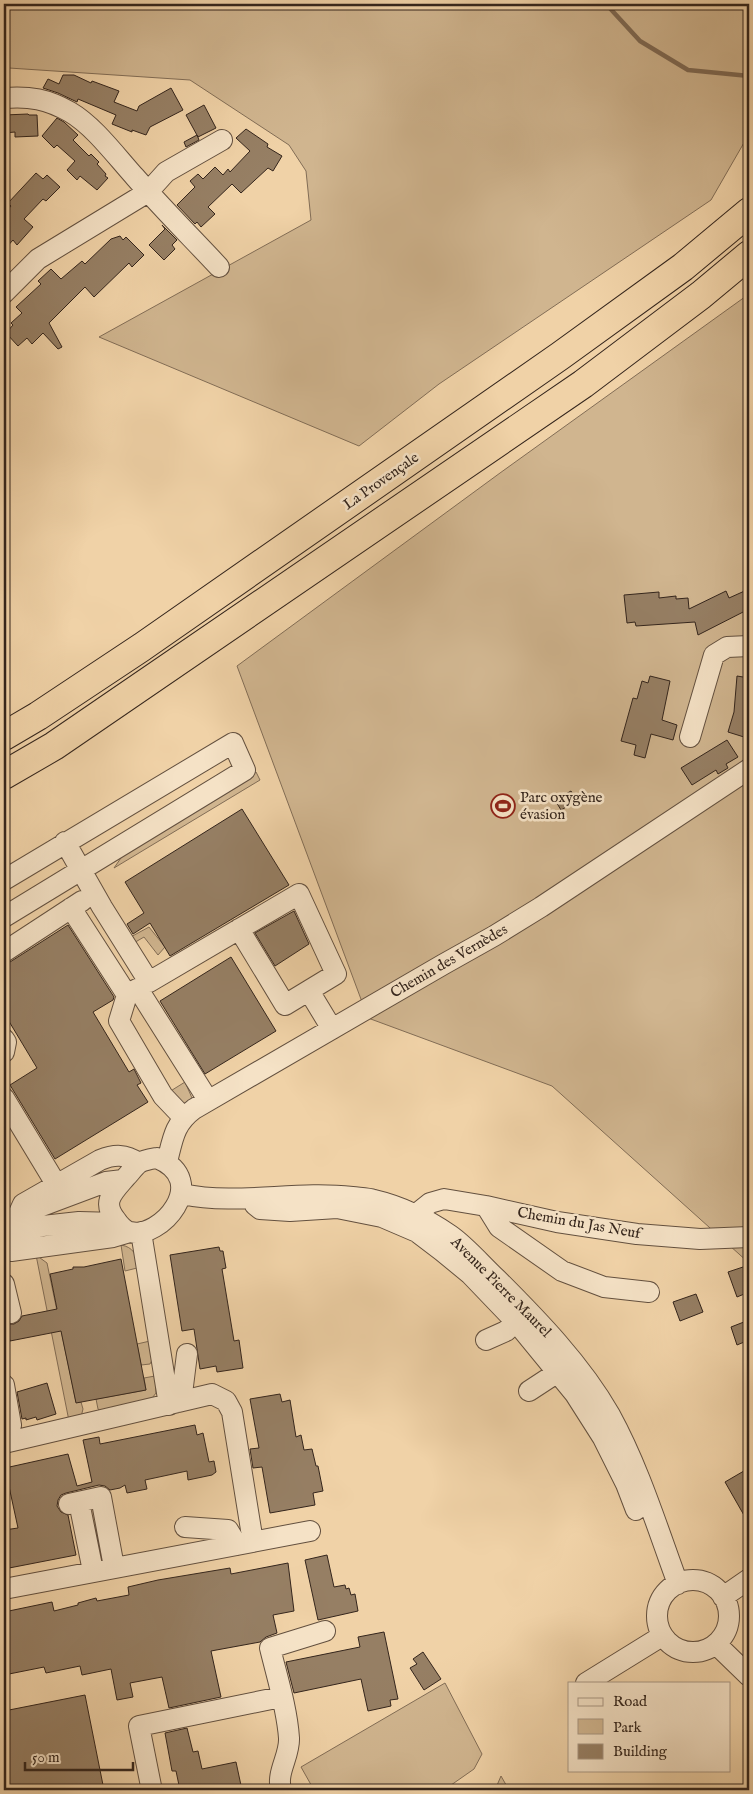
<svg xmlns="http://www.w3.org/2000/svg" width="753" height="1794" font-family="'IM FELL English',serif">
  <rect width="100%" height="100%" fill="#f0d2a7"/>
  <filter id="stains"><feTurbulence type="fractalNoise" baseFrequency=".004" numOctaves="4"/><feColorMatrix values="0 0 0 0 .2 0 0 0 0 .09 0 0 0 0 .02 0 0 0 .5 -.17"/></filter>
  <radialGradient id="worn" r=".72"><stop offset=".6" stop-color="#630" stop-opacity="0"/><stop offset="1" stop-color="#630" stop-opacity=".3"/></radialGradient>
  <path fill="#d0b58f" stroke="#826d56" d="M4 4H749V134L711 200 439 384 359 446 99 337 311 220 306 171 289 145 190 80 9 68 4 65Z
    M749 294V1263L552 1086 368 1018 237 666 500 473Z
    M256 772 260 780 114 868 123 855Z
    M149 927 165 947 158 955 144 937 132 944 127 939Z
    M185 1082 192 1098 184 1104 169 1092Z
    M121 1245C133 1247 138 1255 137 1268L125 1271Z
    M36 1255 47 1263 76 1402H81L83 1409 81 1417 69 1421Z
    M150 1341 152 1360 150 1364 141 1365 137 1344Z
    M155 1376 156 1393 149 1402 103 1413 98 1409 96 1399 146 1390 144 1378Z
    M445 1683 482 1754 474 1769 444 1790H314L301 1767Z
    M501 1776 509 1790H495Z"/>
  <g fill="none" stroke-linecap="round" stroke-linejoin="round">
    <path stroke="#7e6953" stroke-width="4.5" d="M606 4 640 41 688 70 749 76"/>
  </g>
  <path fill="#967f64" stroke="#34251c" d="M63 75H74L91 83 92 81 119 91 114 102 137 111 139 106 171 88 183 110 150 127 146 135 132 130V132L112 124 116 115 78 99 77 102 58 93 43 88 48 79 59 84Z
    M204 105 216 128 198 137 186 115Z
    M28 114 29 115H37L38 136 15 137V132L4 133V115Z
    M57 118 64 122 78 135 73 140 89 156 91 154 99 162 97 164 106 174 105 176 108 178 97 190 80 176 77 180 67 170 75 161 57 145 54 148 42 136Z
    M246 129 268 144 267 147 282 156 273 171 268 168 241 193 232 184 208 207 215 214 201 227 197 222 195 224 177 205 195 187 190 181 198 174 203 179 215 167 223 175 228 169 230 172 250 151 236 138Z
    M197 135 199 140 186 147 184 142Z
    M36 173 43 179 47 175 60 187 46 201 43 199 24 219 33 227 17 245 13 240 4 250V214L11 206 8 203Z
    M162 225 177 240 172 245 175 249 164 260 149 245 165 229Z
    M120 236 123 240 126 237 144 255 132 267 129 263 94 297 85 287 49 323 62 347 58 349 43 333 32 344 27 338 18 346 6 333 13 325 11 323 22 313 16 307 41 284 38 281 51 269 61 279 82 261 85 264 111 239Z
    M749 589V609L698 635 695 622 636 626 635 622 627 623 624 595 659 592V598L676 596V599L688 598 689 609 726 591 729 598Z
    M650 676 670 681 662 720 677 725 673 740 651 734 645 758 634 755 636 745 621 741 633 698 637 699 642 681 648 683Z
    M737 676 749 678V716L744 737 728 732 734 712Z
    M727 740 738 757 726 764 728 768 718 774 716 770 692 785 681 768Z
    M571 791 577 801 561 810 555 800Z
    M242 809 289 885 170 956 150 923 133 934 127 924 144 913 125 882Z
    M294 911 309 944 275 966 255 933Z
    M68 925 114 997 113 1000 93 1012 129 1072 134 1069 141 1083 137 1085 148 1102 55 1159 10 1085 37 1068 4 1013V964L10 962Z
    M231 957 276 1031 205 1074 160 1001Z
    M219 1247 220 1251H223L226 1268 222 1269 234 1341 239 1340 243 1368 217 1372 216 1366 200 1369 194 1329 182 1331 170 1255Z
    M121 1259 146 1390 76 1403 61 1331 10 1341 6 1324H14L19 1321 22 1316 57 1309 50 1274 73 1269V1267H84Z
    M749 1265V1292L737 1297 728 1272Z
    M696 1294 703 1312 680 1321 673 1302Z
    M749 1320V1340L737 1345 731 1327Z
    M47 1383 56 1414 37 1420 36 1417 26 1420V1418L22 1419 17 1392Z
    M280 1394 282 1402 290 1400 296 1437 301 1435 304 1450 312 1449 316 1466H318L323 1491 313 1493 315 1505 270 1513 262 1467 253 1468 250 1449 259 1448 250 1399Z
    M195 1425 197 1435 203 1433 209 1462 214 1461 216 1472 212 1475 188 1480 187 1471 145 1480 147 1489 127 1493 125 1485 120 1488 110 1490 105 1486 99 1485 66 1493 61 1495 58 1500 57 1506 61 1512 68 1515 76 1555 4 1569V1530L18 1528 5 1468 68 1454 77 1486 92 1482 83 1440 99 1437 100 1444Z
    M749 1468V1524L725 1482Z
    M327 1555 334 1587 345 1585 346 1589 349 1588 351 1595 355 1594 358 1611 318 1620 305 1560Z
    M288 1563 294 1611 273 1615 277 1633 266 1637 260 1642 211 1651 221 1697 169 1708 162 1677 130 1683 133 1697 117 1700 111 1669 82 1675 80 1666 46 1673 44 1667 4 1675V1612L52 1602 54 1611 78 1605V1603L96 1598 97 1601 129 1595 128 1587 158 1580 230 1568 231 1574Z
    M384 1632 398 1699 390 1700 391 1706 368 1711 361 1679 294 1693 286 1662 360 1647 358 1637Z
    M423 1652 441 1679 424 1690 410 1668 417 1664 413 1659Z
    M85 1695 104 1790H4V1711Z
    M187 1728 193 1752 198 1751 202 1769 236 1762 242 1790H180L176 1771H172L165 1733Z"/>
  <g fill="none" stroke-linecap="round" stroke-linejoin="round">
    <g stroke="#63503f" stroke-width="22">
      <path id="minor" d="M4 98C30 96 47 99 70 112 94 126 116 156 135 177 162 208 191 237 219 267
        M4 293 38 259 148 192 166 172 222 140
        M690 737 714 655 727 647 749 646
        M65 842 102 907 149 982 299 894 336 974 285 1005 239 929
        M4 880 233 743 245 770 4 917
        M71 908 127 995 137 989
        M4 952 82 901
        M138 989 208 1100
        M309 991 332 1029
        M127 995 119 1021 163 1096 183 1117
        M4 1039 6 1042 4 1052
        M4 1098 53 1179 60 1184
        M157 1158C212 1181 160 1240 130 1232 125 1231 119 1225 116 1220 101 1202 113 1192 126 1177 130 1173 134 1167 139 1163 144 1160 151 1159 157 1158Z
        M167 1162C173 1138 174 1124 194 1109L444 964 494 936 541 907 749 769
        M182 1194C238 1206 295 1190 352 1197 359 1198 367 1198 374 1200 400 1206 428 1220 450 1235 466 1246 482 1265 497 1279 537 1319 581 1364 610 1415 639 1468 657 1527 678 1584
        M255 1205 260 1209 290 1211 337 1208 382 1217 417 1232 442 1251 470 1274 516 1322 575 1394 603 1438 626 1484 636 1510
        M486 1206 499 1227 562 1271 604 1287 649 1292
        M18 1215 23 1204 100 1160C115 1154 125 1154 139 1163
        M415 1215 430 1203 444 1199 486 1206 557 1222 637 1234 700 1239 749 1237
        M4 1223 18 1215 106 1182 123 1180
        M141 1232 169 1405
        M4 1234 43 1226 79 1222 117 1223
        M4 1245 11 1251 113 1237 130 1232
        M4 1284 11 1313
        M486 1340 506 1331 516 1322
        M4 1385 11 1425 4 1431
        M529 1391 558 1372
        M178 1402 183 1386 187 1354
        M4 1443 212 1394 226 1401 232 1412 253 1542
        M79 1502 93 1571
        M69 1504 101 1497 114 1567
        M185 1527 228 1530 237 1545
        M657 1616a36 36 0 1 1 72 0a36 36 0 1 1-72 0Z
        M4 1589 310 1531
        M723 1597 749 1579
        M716 1644 749 1676
        M586 1683 662 1636
        M149 1790 151 1786 139 1726 281 1697
        M281 1790C276 1772 290 1756 289 1738 287 1708 277 1677 270 1648L325 1631"/>
    </g>
    <g stroke="#34251c" stroke-width="30">
      <path id="highway" d="M4 736 38 716 142 647 560 356 683 267 749 212
        M4 775 54 746 583 384 701 295 749 255"/>
    </g>
    <use href="#minor" stroke="#f5e2c6" stroke-width="20"/>
    <use href="#highway" stroke="#f0d2a7" stroke-width="28"/>
  </g>
  <defs>
    <g id="stadium-ring" transform="scale(1.25)"><circle r="9.5" fill="#f5e2c6" stroke="#8f2418" stroke-width="1.5"/><path d="M0-5a6.5 5 0 1 0 0 10a6.5 5 0 1 0 0-10ZM-3.5-1.8h7v3.6h-7Z" fill="#8f2418"/></g>
  </defs>
  <g fill-rule="evenodd">
    <use href="#stadium-ring" x="503" y="806"/>
  </g>
  <g text-anchor="middle" dominant-baseline="central" stroke-width="5" stroke-linejoin="round" paint-order="stroke">
    <g font-size="15" fill="#34251c" stroke="#f5e2c6">
      <text transform="translate(381 481) rotate(-35)">La Provençale</text>
      <text transform="translate(449 961) rotate(-30)">Chemin des Vernèdes</text>
      <text transform="translate(579 1223) rotate(10)">Chemin du Jas Neuf</text>
      <text transform="translate(501 1287) rotate(45)">Avenue Pierre Maurel</text>
    </g>
    <g font-size="15" fill="#34251c" stroke="#f5e2c6" text-anchor="start">
      <text x="520" y="797">Parc oxygène<tspan x="520" dy="17">évasion</tspan></text>
    </g>
  </g>
  <rect width="753" height="1794" fill="none" stroke="#f0d2a7" stroke-width="20"/>
  <rect x="5" y="5" width="743" height="1784" fill="none" stroke="#34251c" stroke-width="2.5"/>
  <rect x="10" y="10" width="733" height="1774" fill="none" stroke="#34251c"/>
  <rect x="568" y="1682" width="162" height="90" fill="#f5e2c6" stroke="#a89682"/>
  <rect x="578" y="1698" width="25" height="8" fill="#f5e2c6" stroke="#a89682"/>
  <text x="613" y="1706" font-size="15" fill="#34251c">Road</text>
  <rect x="578" y="1719" width="25" height="15" fill="#d0b58f" stroke="#a89682"/>
  <text x="613" y="1732" font-size="15" fill="#34251c">Park</text>
  <rect x="578" y="1744" width="25" height="15" fill="#967f64" stroke="#a89682"/>
  <text x="613" y="1756" font-size="15" fill="#34251c">Building</text>
  <path d="M25 1762v8h108v-8" fill="none" stroke="#34251c" stroke-width="2.5"/>
  <text x="32" y="1762" font-size="15" fill="#34251c" stroke="#f5e2c6" stroke-width="4" paint-order="stroke">50 m</text>
  <rect width="100%" height="100%" filter="url(#stains)"/>
  <rect width="100%" height="100%" fill="url(#worn)"/>
</svg>
